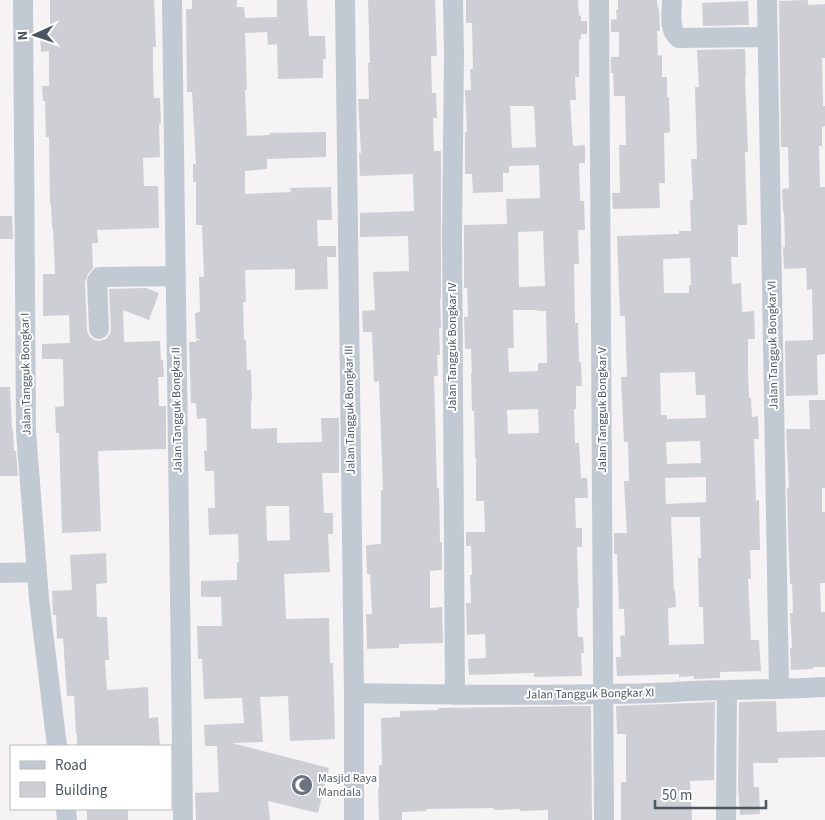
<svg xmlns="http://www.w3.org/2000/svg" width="825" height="820" font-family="'Source Sans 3',sans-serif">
  <rect width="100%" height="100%" fill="#f5f3f3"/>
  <path fill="#cdcfd5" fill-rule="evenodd" d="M50 0H154L156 47H153V70L154 98H160L161 124H159L160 157 143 158 144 186H158L159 228 97 230 98 243H92L93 268 88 274 85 282 87 330 89 336 94 340 99 341 106 339 110 334 111 329 109 289 146 288 159 293 149 320 123 310 124 342 160 341 161 360H163L164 377H158L159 406H166V449L98 451 101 531 62 533 59 433H56L55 407 64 406 63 359H42V344L70 343 69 315 43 316V274H55L53 228H52L51 204H50L49 137H46L45 101H43L42 86H49V51L41 52 40 32H50Z
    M192 0H237V7H244L245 18 277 17V0H307L309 36H325L326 59H323V78L278 79 277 44 268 45 267 32 245 33 247 90H245L247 136 270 135V133L326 132V157L267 159V169L245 171V194L291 192 290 188 331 187 332 220H317L318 246H336V257H327L328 289 295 290V269L245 270 246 302H243L244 340H246L247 370H251L252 401H251V429L277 428V443L322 442 321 418H339V473H322L324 513H333V534H328L330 572 284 574 286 619 329 618 330 663H333L335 739 290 741 288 696 260 697 263 742 232 743 329 768 318 813 268 801 270 820H196L195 793 219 792 217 746H205L204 725 244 723 242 698 204 699 202 659H198L197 626H222L221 597H201V581L237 580V562H239L238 534 209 535 208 508H215L214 471H205L204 451H207L206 418 197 419 196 403H191L189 342H196V340H201L196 338 195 313 200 312 199 277H204L202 225H196V182H193V164H196L192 92H187L186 9H192ZM266 506H289L290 540 267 541Z
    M368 0H435L437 56H431L432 93H436L437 118H433L434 151H441V299H440L441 328H439L440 355H437L438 376H434L437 488H439L440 542H442V570L430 571V608L442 607 443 643 399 644V648L367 649 366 614H372L370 574H367L366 545 381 544V490H383L379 381 374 382 372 332H363L362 311 375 310 373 272 409 271 408 236 360 237V213L414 211 413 174 360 176 359 153H361L358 99H369L368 63H370Z
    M466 0H578L579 16 581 15V21H587V34H581V39H579V77H575L576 100H570L573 146 585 145V163H579L580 201H584L585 230H578L579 264H574L575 323H578L579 362H581L582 386H576V409H574L575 443H579L581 478H587L588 498H575L576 528H582V547H577L579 608H577L578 637H583L584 653H581L582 676 534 677V673L469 675 468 659 486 658 485 634 467 635 466 603H471L470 575H472L471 546H466V532H485L484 501H476V458H475L474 411H472L471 373H472L471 349H465L464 317H468L467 288H464V225L507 224 506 199 540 198 539 165 509 166V173H503V192L473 193 472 174H465V132H467L465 90H471L470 69H473L472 23H466ZM510 106H534L536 147 512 148ZM543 231 545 286 519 287 518 232ZM513 310H537V311H546L547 363H538V371L509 372 508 348H514ZM538 409 539 433 508 434 507 410Z
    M618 0H657L658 9H659L660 31H657L658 56 662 55V77H667V98L669 97 670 132 664 133 665 183H659L660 208 613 209 612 193H620L619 145H626L625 96H614L613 73H611V57H619V32H611V20L617 19 616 10H618Z
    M808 0V5L825 4V58H822L823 106H825V126L822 127V146H819L820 187H825V354L817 355 818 395 786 396 785 341 813 340 812 289 807 290 806 268 784 269 783 247H785L784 212H783L782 189 789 188 788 147H781L779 1Z
    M748 1 749 25 703 26 702 3Z
    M745 49 746 77H745L748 152H745L747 225H738V257H731L732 284 741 283 742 312 754 311 755 339H748V370L749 398H751L752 417 758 416 759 439H754L756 501 759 500 760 550H750L751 579H748L751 640H759L761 671 720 672V678L694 679V676L679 677V674L617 676 616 657H621L620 636 625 635 624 609H619L617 554H614V533H627L624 481H629L628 442H624L621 377H627L625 316H620L617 236 679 234V231H691L690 200H693L691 159H697L695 87H699L697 50ZM690 258 691 285H689V293H664L663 259ZM695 372 696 395H705L706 418 667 419V415H661L660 373ZM700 441 701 463 667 464 666 442ZM706 477V502L666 504 665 478ZM671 517H700L701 558H698L699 607H703L704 644 669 645 668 608 676 607 675 590 674 591Z
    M0 216H12L13 239H0Z
    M0 387H10L12 429H13L14 451H16L18 476H0Z
    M809 400H825V488H822V512H825V583H820L821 612H825V667H813V669L791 670 790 648H792L790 613H793L792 584H790L788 531 787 488H789L786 429H810Z
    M106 553 107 583 96 584 97 617H107L109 660H105L107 690 148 687 149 718 158 717 160 746H77V733L76 734 74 696H67L63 638 57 639 56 615H53L52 591 72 590 70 555Z
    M776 701 777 732 825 730V757L778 758V763H753L754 787H759L760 814 740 815 738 785 739 702Z
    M715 702 714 780 690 781 692 820H621V782H626V734H617L616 706Z
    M591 706 592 820H548V810L520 811V809L494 810V808L426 809V811L402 812V820H379L378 789H379V765H382L381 718 400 717V711L438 710V708Z
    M87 809H128V820H87Z"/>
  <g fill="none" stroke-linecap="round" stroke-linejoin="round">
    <path stroke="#c1cad2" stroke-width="20" d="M23 0 26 431 39 599 57 746
      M172 0 183 820
      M345 0 354 693V820
      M453 0 454 54 452 235 455 695
      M599 0 604 820
      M672 0C672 12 668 31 679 38L768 37
      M767 0 779 689
      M99 329 97 281 100 277 176 276
      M0 573 37 572
      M354 693C454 695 554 696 654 693 678 692 702 690 726 690 759 689 792 689 825 687
      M66 809 67 820
      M726 820 727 690"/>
  </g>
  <defs>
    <g id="mosque-disc" transform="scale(1.125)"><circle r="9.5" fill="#6b7280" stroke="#fff"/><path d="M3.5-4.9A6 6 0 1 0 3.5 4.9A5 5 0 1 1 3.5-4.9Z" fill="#fff"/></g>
  </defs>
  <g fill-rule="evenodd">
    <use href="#mosque-disc" x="302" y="785"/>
  </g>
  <g text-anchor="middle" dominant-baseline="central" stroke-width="4" stroke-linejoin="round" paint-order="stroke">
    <g font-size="12" fill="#4a5661" stroke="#fff">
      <text transform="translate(773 345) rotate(-91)">Jalan Tangguk Bongkar VI</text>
      <text transform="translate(452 347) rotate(-90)">Jalan Tangguk Bongkar IV</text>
      <text transform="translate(26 374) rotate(-91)">Jalan Tangguk Bongkar I</text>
      <text transform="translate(177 410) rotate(-91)">Jalan Tangguk Bongkar II</text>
      <text transform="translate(350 410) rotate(-91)">Jalan Tangguk Bongkar III</text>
      <text transform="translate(602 410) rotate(-90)">Jalan Tangguk Bongkar V</text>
      <text transform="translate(590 694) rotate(-1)">Jalan Tangguk Bongkar XI</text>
    </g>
    <g font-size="12" fill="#5b616d" stroke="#fff" text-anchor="start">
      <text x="318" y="778">Masjid Raya<tspan x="318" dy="14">Mandala</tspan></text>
    </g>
  </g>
  <rect x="10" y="745" width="162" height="65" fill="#ffffff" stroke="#b7bbc0"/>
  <rect x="20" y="761" width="25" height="8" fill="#c1cad2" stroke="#b7bbc0"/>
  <text x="55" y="770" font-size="15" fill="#4a5661">Road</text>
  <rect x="20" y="782" width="25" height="15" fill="#cdcfd5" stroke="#b7bbc0"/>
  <text x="55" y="795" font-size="15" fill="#4a5661">Building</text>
  <g transform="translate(35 35) rotate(267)" stroke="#ffffff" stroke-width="4" paint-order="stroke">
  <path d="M0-4L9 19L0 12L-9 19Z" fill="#4a5661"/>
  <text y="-8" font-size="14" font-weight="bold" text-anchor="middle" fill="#4a5661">N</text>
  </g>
  <path d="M655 800v8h111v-8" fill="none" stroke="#4a5661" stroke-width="2.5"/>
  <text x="662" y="800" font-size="15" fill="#4a5661" stroke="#ffffff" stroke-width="4" paint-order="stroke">50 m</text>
</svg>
